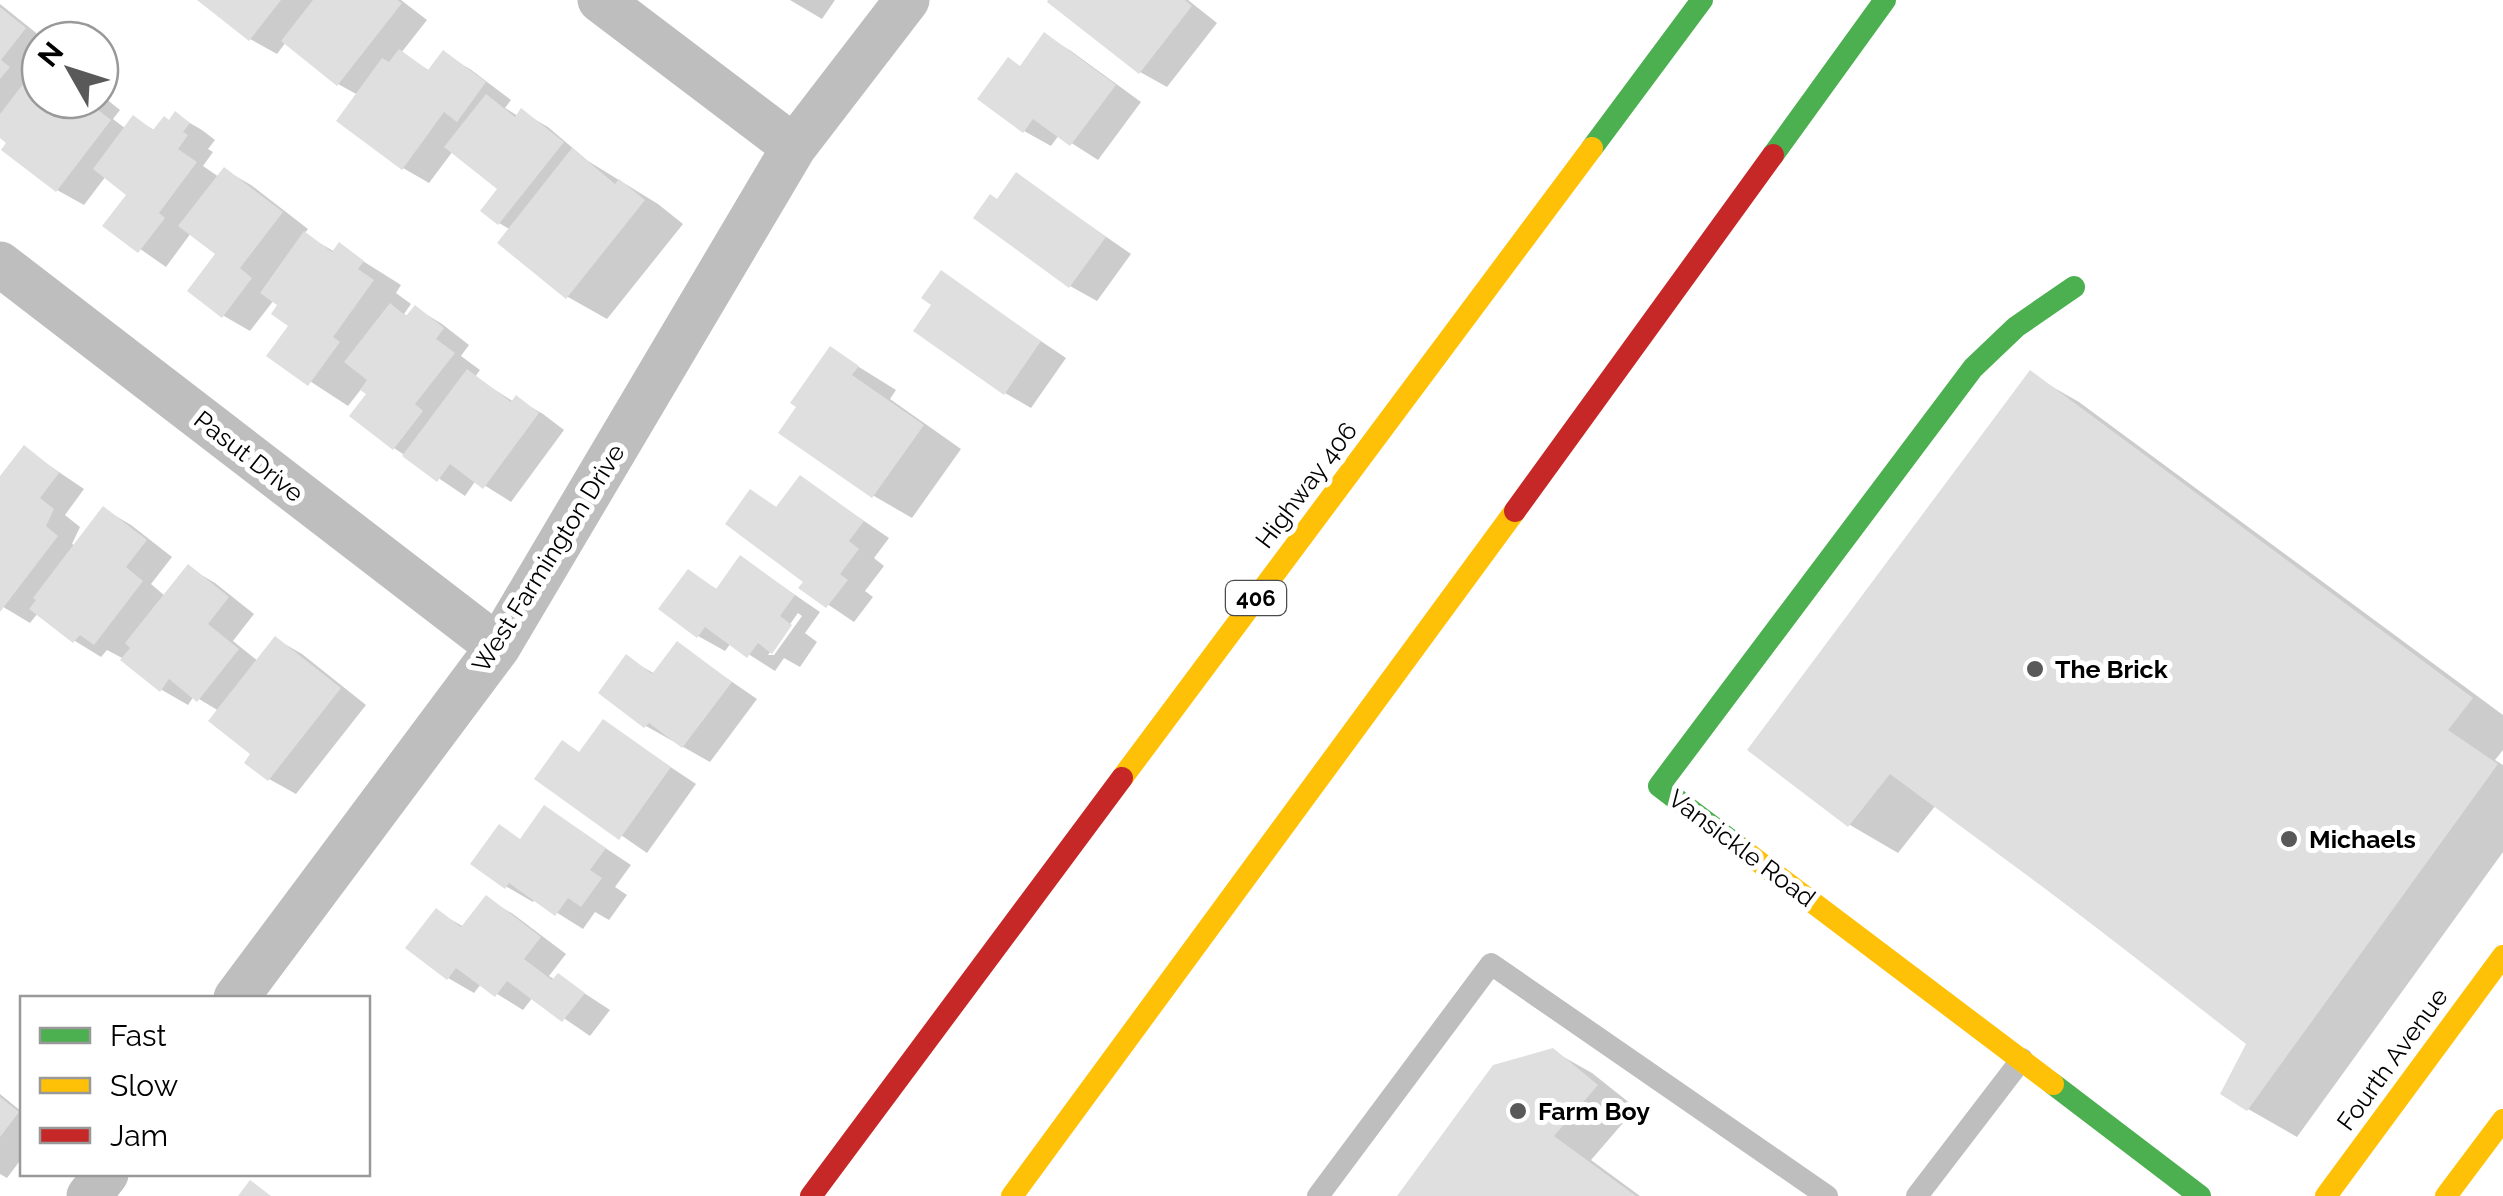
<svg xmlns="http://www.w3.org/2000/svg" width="2503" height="1196" font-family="Raleway,sans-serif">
  <rect width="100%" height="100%" fill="#fff"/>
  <path fill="#0003" fill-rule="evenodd" d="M201 0H401L427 20 401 53 430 71 443 54 470 69 511 100 505 108 518 116 522 112 548 127 588 161 658 204 683 224 607 319 568 297 500 243 511 230 499 223 501 189 453 151 429 183 403 168 358 95 338 84 286 42 277 54 250 39Z
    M790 0H835L822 19Z
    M1052 0H1188L1217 23 1167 87 1140 72Z
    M0 4 45 40H40V59L34 67 40 70V100H100V94L120 110 113 119 126 129 134 118 154 130 170 123 176 115 202 130 215 140 208 149 213 152 203 166 219 177 225 170 251 185 308 229 304 234 335 252 339 246 401 285 396 293 411 304 404 314 409 317 416 308 442 324 469 345 461 356 480 370 475 377 514 402 517 399 543 414 564 430 511 502 476 480 465 496 394 448 369 394 362 388 348 406 270 355 291 326 280 305 274 300 250 331 224 316 219 254 191 233 166 267 106 225 130 194 106 176 84 205 57 190 0 135Z
    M1045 35 1071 51 1141 102 1098 160 1059 135 1051 146 1024 131 1022 68Z
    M1017 175 1131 254 1097 301 1070 286 998 202Z
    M942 274 1066 358 1031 408 1005 393 934 305Z
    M830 349 896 390 890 399 961 449 912 518 874 496 782 432Z
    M2030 374 2079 402 2503 715V750L2495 760 2503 765V852L2297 1137 2248 1109 2249 1044 1936 805 1898 853 1850 825 1750 750Z
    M25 449 84 489 65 515 80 527 72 544 76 546 104 509 131 525 172 557 151 584 165 596 188 567 215 583 254 614 233 641 258 661 276 639 302 654 366 705 296 794 269 779 219 711 194 696 188 705 162 690 124 659 107 650 101 657 75 641 38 613 30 623 0 605V477Z
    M801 478 889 538 874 558 884 566 865 591 873 597 854 622 802 587 806 581 751 492 778 508Z
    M741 558 820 612 805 633 817 642 800 667 784 658 775 671 731 643 725 651 698 636 689 572 718 590ZM798 613 802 616 774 655H768Z
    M677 644 757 699 710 762 646 726 627 658 655 674Z
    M603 722 696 784 647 853 538 778 581 754Z
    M545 808 631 865 615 887 627 895 609 920 595 912 583 929 535 899 533 902 507 887 474 864 522 840Z
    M486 898 513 914 566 954 549 976 555 980 558 976 610 1010 590 1036 533 997 523 1010 481 984 474 993 448 978 436 911 464 927Z
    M1553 1051 1592 1073 1636 1108 1591 1160 1640 1196H1400Z
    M0 1094 22 1112V1158L7 1178 0 1174Z"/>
  <path fill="#dfdfdf" d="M197 0H281L249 41Z
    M313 0H397L402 3 337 86 281 41Z
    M1048 0H1185L1192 6 1139 74 1047 2Z
    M0 7 26 28 1 60 10 67 0 79Z
    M1044 32 1116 85 1070 146 1033 119 1023 133 977 99 1008 57 1020 66Z
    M399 49 428 70 443 50 486 82 457 122 444 112 402 170 336 121 382 58 389 62Z
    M37 66 40 68V100H89L88 102 111 120 56 192 1 150 6 143 0 138V114Z
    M486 94 515 117 521 108 564 142 498 225 480 211 497 189 444 147Z
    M175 111 190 123 183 132 188 135 178 149 197 162 159 213 165 218 138 253 102 226 126 195 93 169 133 115 153 130 164 116 169 120Z
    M572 148 615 184 619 179 645 200 566 299 497 243Z
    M224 167 283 212 240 268 252 278 222 318 187 291 215 254 178 226Z
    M1016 172 1106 237 1069 288 973 218 990 194 997 199Z
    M304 231 332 252 339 242 364 261 358 269 374 280 333 337 340 342 308 386 266 356 288 326 271 314 277 305 260 293Z
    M941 270 1041 341 1004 395 913 331 931 305 921 298Z
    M390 303 406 316 415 305 444 328 436 339 455 353 415 404 423 411 393 450 349 416 366 394 360 390 367 380 344 362Z
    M830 346 859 366 852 375 924 425 872 498 778 433 796 407 790 403Z
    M467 369 511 402 516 395 539 413 483 489 450 464 437 482 402 456Z
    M2030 370 2473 698 2448 730 2498 764 2247 1111 2220 1094 2246 1044 2078 913 1890 774 1848 827 1747 750Z
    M24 445 59 473 40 498 54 509 46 526 58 536 0 612V476Z
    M800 475 864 521 849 541 859 549 840 574 848 580 826 608 798 588 803 582 725 524 750 489 776 507Z
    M103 506 147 540 126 567 143 581 94 645 80 635 73 643 29 609 36 600 33 598Z
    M740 555 795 595 780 616 792 625 772 654 758 643 747 658 705 627 697 638 658 609 688 569 716 589Z
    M188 564 229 597 208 624 239 649 197 702 169 679 160 692 120 660 130 648 125 643Z
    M275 636 341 688 268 781 244 763 250 754 208 721Z
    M677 641 732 682 682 748 649 723 644 728 598 693 626 654 652 674Z
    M603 719 671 767 619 840 534 779 562 740 579 752Z
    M544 805 606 848 590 870 602 878 581 907 568 898 555 916 509 883 505 889 470 864 499 824 520 839Z
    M486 895 541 937 524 959 552 980 558 973 585 993 562 1022 507 981 495 997 456 968 447 980 405 948 436 908 461 927Z
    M1553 1048 1598 1085 1554 1136 1636 1196H1397L1493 1065Z
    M0 1097 19 1112 0 1137Z
    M250 1180 271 1196H238Z"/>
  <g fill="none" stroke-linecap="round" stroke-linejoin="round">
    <path stroke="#bebebe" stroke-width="22" d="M1318 1196 1491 964 1827 1196
      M1917 1196 2022 1059"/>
    <path stroke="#bebebe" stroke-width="45" d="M600 0 794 147
      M0 264 498 647
      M236 998 498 647 794 147 907 0
      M89 1196 106 1174"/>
    <path stroke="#4caf50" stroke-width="22" d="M1592 148 1702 0
      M1773 155 1885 0
      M1742 849 1659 786 1973 368 2016 327 2074 287
      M2053 1084 2200 1196"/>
    <path stroke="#ffc107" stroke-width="22" d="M1122 778 1592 148
      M1742 849 2053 1084
      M1012 1196 1515 511
      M2326 1196 2503 956
      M2446 1196 2503 1120"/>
    <path stroke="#c62828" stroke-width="22" d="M1515 511 1773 155
      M811 1196 1122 778"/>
  </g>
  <g fill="#595959" stroke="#fff" stroke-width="4">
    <circle cx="2035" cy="669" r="10"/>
    <circle cx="2289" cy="839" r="10"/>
    <circle cx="1518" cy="1111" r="10"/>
  </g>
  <g text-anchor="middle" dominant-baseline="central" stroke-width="10" stroke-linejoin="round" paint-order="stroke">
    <rect fill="#fff" stroke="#4c4c4c" stroke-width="2.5" x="1226" y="581" width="60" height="34" rx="8"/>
    <g font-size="22" font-weight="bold" fill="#000">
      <text x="1256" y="598">406</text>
    </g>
    <g font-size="25" fill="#000" stroke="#fff">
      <text transform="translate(249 456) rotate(38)">Pasut Drive</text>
      <text transform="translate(1306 485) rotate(-53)">Highway 406</text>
      <text transform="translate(548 558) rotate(-58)">West Farmington Drive</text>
      <text transform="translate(1742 848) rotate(37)">Vansickle Road</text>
      <text transform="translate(2392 1059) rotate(-54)">Fourth Avenue</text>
    </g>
    <g font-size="25" font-weight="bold" fill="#000" stroke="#fff" text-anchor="start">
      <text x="2055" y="669">The Brick</text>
      <text x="2309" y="839">Michaels</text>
      <text x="1538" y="1111">Farm Boy</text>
    </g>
  </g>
  <rect x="20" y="996" width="350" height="180" fill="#ffffff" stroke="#999999" stroke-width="2.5"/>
  <rect x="40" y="1028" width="50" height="15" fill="#4caf50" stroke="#999999" stroke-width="2.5"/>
  <text x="110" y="1046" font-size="30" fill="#000000">Fast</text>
  <rect x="40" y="1078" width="50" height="15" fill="#ffc107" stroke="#999999" stroke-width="2.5"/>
  <text x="110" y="1096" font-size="30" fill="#000000">Slow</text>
  <rect x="40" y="1128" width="50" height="15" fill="#c62828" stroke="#999999" stroke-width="2.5"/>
  <text x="110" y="1146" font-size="30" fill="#000000">Jam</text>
  <g transform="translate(70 70) rotate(309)"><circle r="48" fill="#ffffff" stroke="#999999" stroke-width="2.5"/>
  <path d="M0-8L18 38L0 25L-18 38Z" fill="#595959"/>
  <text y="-15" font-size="28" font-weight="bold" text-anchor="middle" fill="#000000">N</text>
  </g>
</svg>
